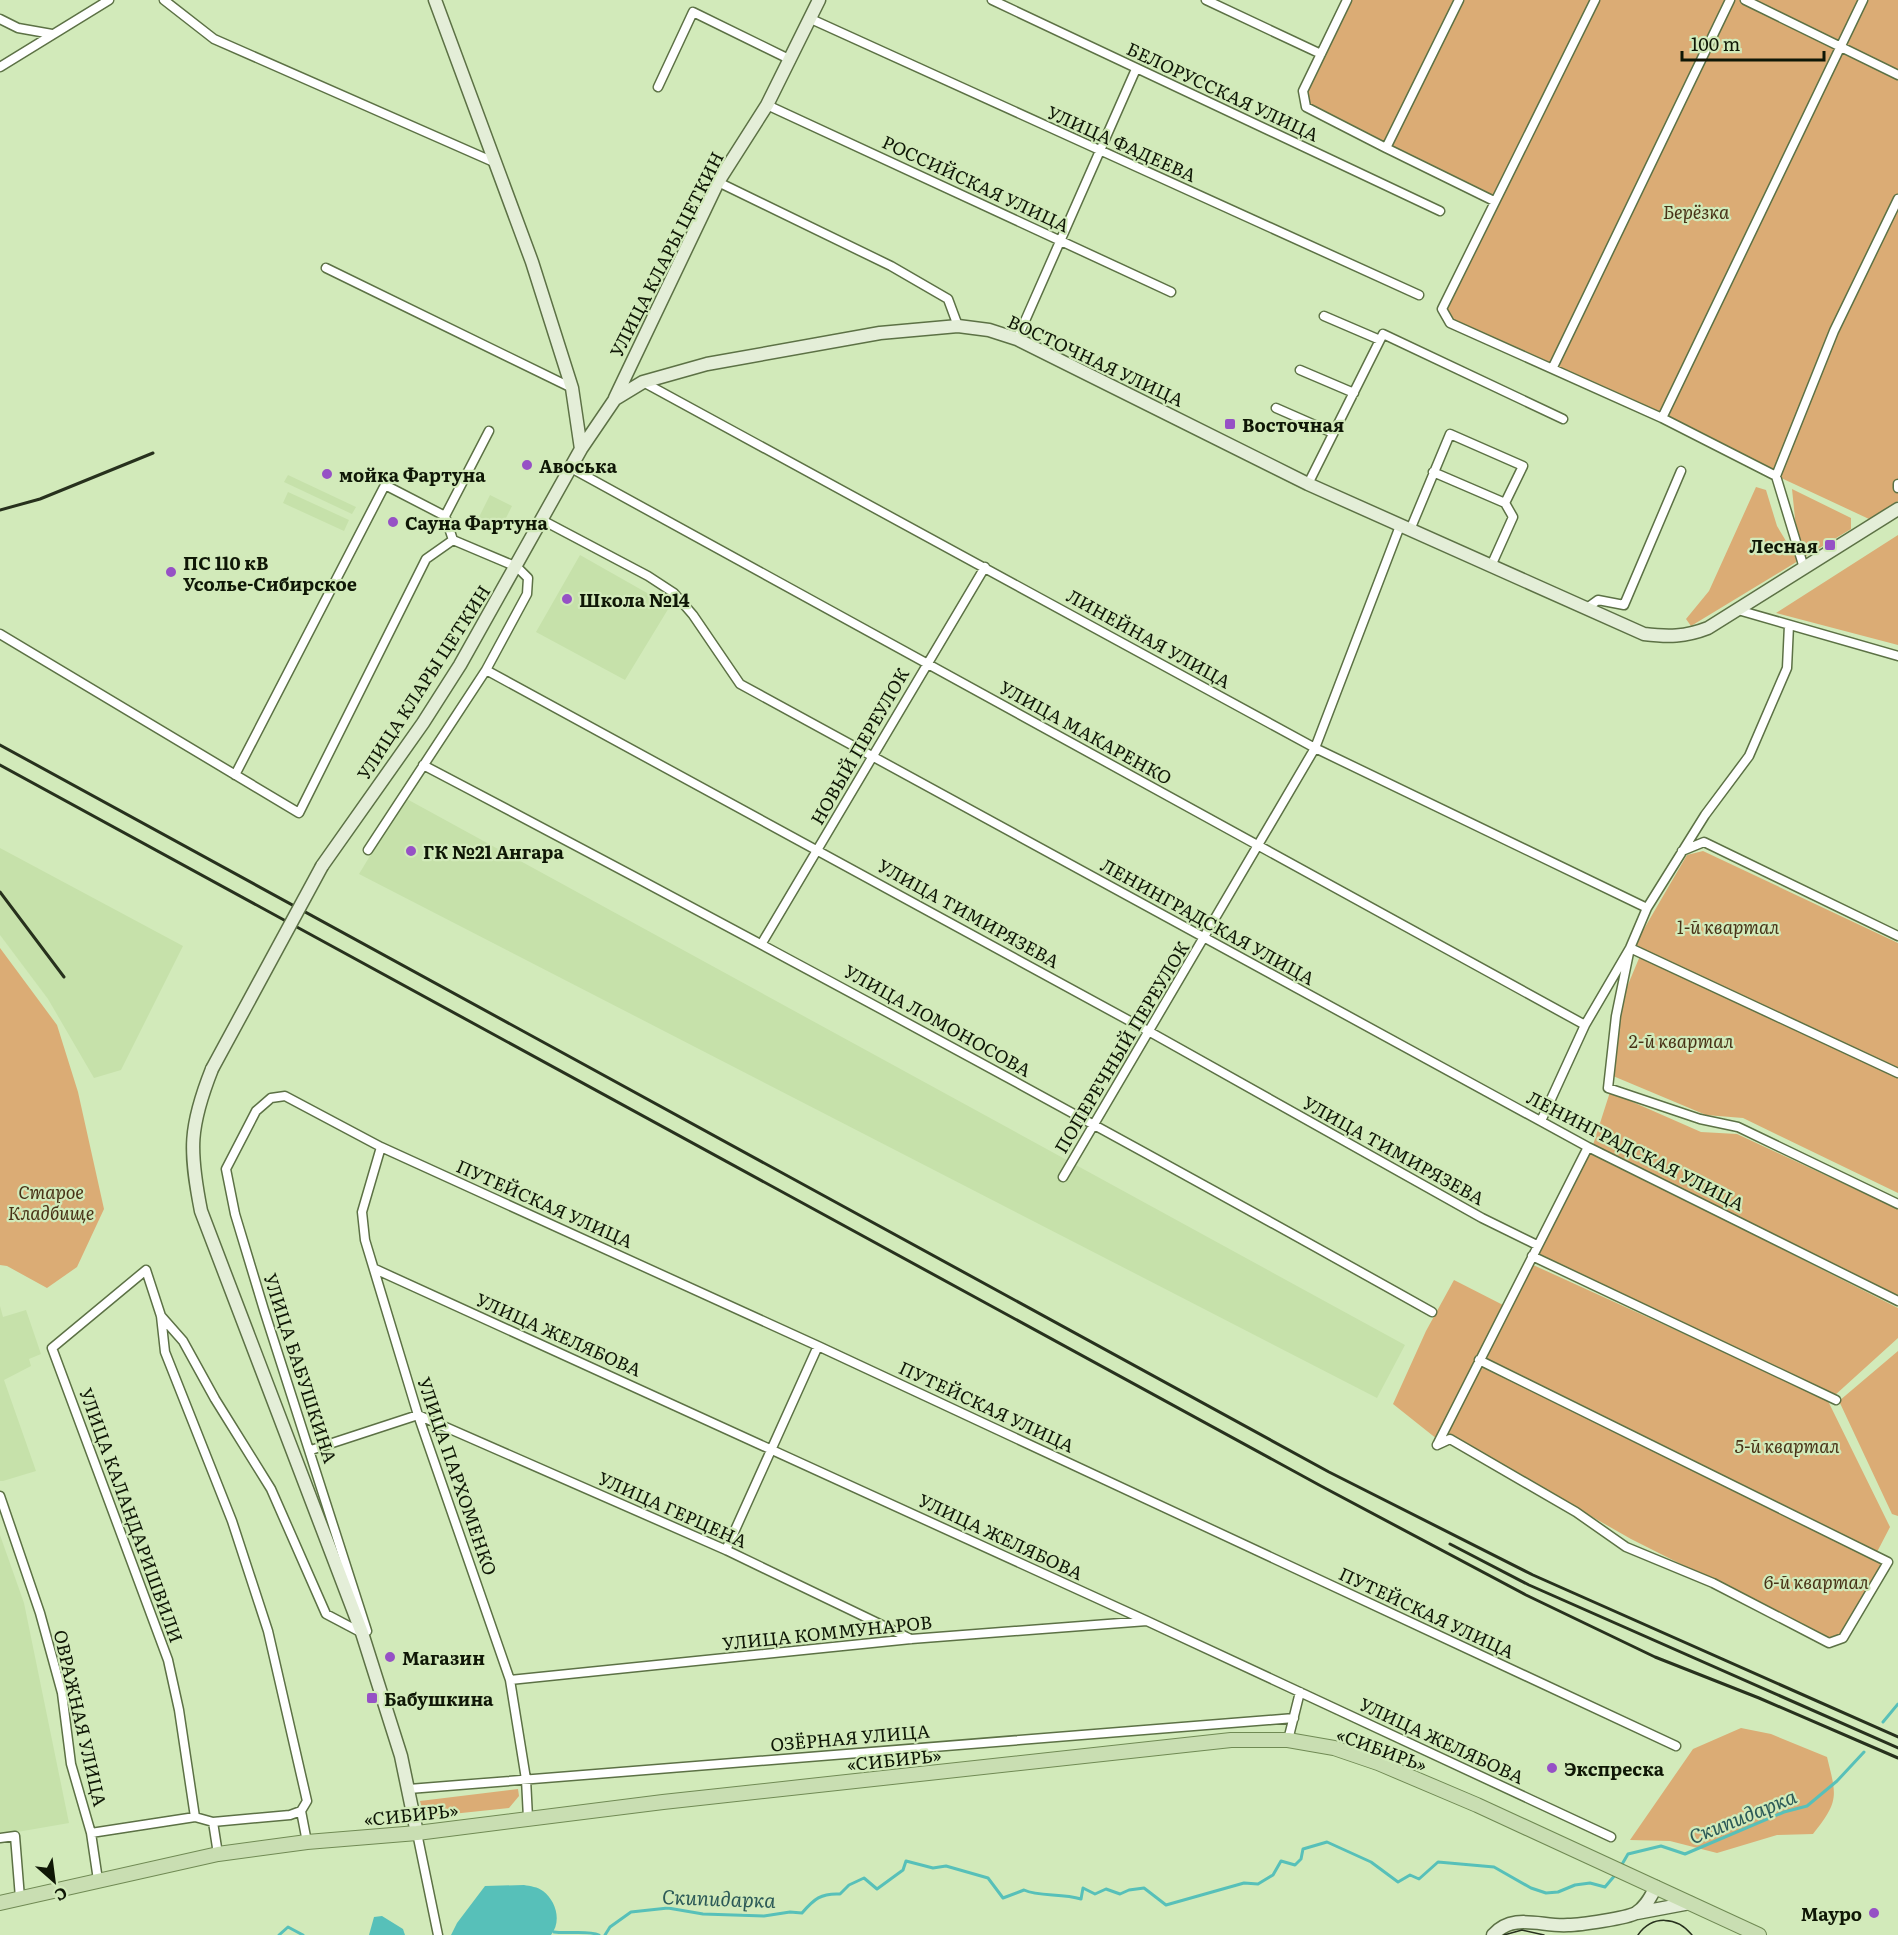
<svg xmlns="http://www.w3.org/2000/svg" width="1898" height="1935" font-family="Literata,serif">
  <rect width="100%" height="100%" fill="#d2eaba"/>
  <path fill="#c6e1aa" d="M288 475 356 507 352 514 284 482Z
    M288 492 349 520 344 531 283 503Z
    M490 495 512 506 501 528 479 517Z
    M580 555 670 606 625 680 536 632Z
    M405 798 1405 1345 1377 1398 359 874Z
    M0 848 183 946 121 1070 94 1078 48 999 0 935Z
    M0 1306 3 1317 26 1310 41 1354 29 1359 31 1366 4 1380 36 1471 3 1481H0Z
    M0 1535 24 1603 69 1823 0 1835Z"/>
  <path fill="#dbac75" d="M1347 0H1898V501L1869 519 1450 323 1442 309 1493 201 1306 107 1303 91Z
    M1756 487 1766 490 1777 526 1798 561 1691 626 1686 619 1709 591Z
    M1792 489 1851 518V529L1803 558 1797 538Z
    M1898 535V645L1776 613Z
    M1703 851 1898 943V1070L1634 946 1687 855Z
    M0 948 57 1025 78 1092 104 1209 77 1267 47 1288 7 1266 0 1265Z
    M1640 956 1898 1077V1193L1743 1118 1706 1115 1613 1076 1619 1006Z
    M1610 1092 1701 1132 1737 1134 1898 1209V1297L1593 1145Z
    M1589 1151 1898 1308V1338L1834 1396 1537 1255Z
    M1531 1264 1827 1399 1890 1527 1876 1554 1485 1361Z
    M1454 1280 1503 1305 1437 1439 1393 1404 1426 1331Z
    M1898 1351V1516L1892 1514 1839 1401Z
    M1481 1365 1883 1564 1842 1633 1828 1638 1631 1539 1447 1434Z
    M1741 1728 1771 1734 1827 1757C1837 1797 1839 1801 1813 1834L1777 1835 1717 1853 1670 1841 1630 1840 1693 1749Z
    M518 1789 519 1796 509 1808 433 1816 422 1808 420 1801Z"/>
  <path fill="#57c0b9" d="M524 1885C530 1886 538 1887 543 1891 556 1901 562 1921 551 1935H451L457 1923 485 1886Z
    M382 1916 403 1929 405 1935H369L374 1917Z"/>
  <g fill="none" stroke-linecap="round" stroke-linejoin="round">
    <path stroke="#57c0b9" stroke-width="3" d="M1883 1722 1898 1704
      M1621 1866 1628 1854 1661 1846 1685 1854 1784 1812 1807 1806 1837 1781 1864 1752
      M554 1932C568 1934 588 1930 599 1935
      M279 1935 288 1927 303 1935
      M605 1935 610 1927 631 1912 668 1908 703 1914 764 1916 790 1912 802 1913C814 1899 821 1893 840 1894L849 1885 864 1878 877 1889 903 1870 906 1861 933 1868 946 1866 988 1878 1003 1898 1024 1890C1039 1897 1061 1893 1081 1899L1083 1888 1095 1894 1106 1889 1120 1894 1129 1890 1144 1888 1166 1905 1244 1883 1258 1884 1273 1875 1281 1861 1295 1865 1301 1859 1303 1849 1327 1842 1371 1862 1398 1882 1410 1875 1419 1879 1438 1862 1494 1867 1531 1888 1546 1893 1558 1892 1575 1885 1590 1883 1605 1887 1616 1874"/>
    <g stroke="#5c7145" stroke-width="11">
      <path id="street" d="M164 0 214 39 496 163
        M992 0 1440 211
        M1206 0 1321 54
        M1347 0 1303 91 1306 107 1386 148 1459 0
        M1595 0 1442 309 1450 323 1662 418 1776 476 1804 568
        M1745 0 1898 75
        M0 19 18 28 52 34
        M811 19 1419 295
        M0 67 109 0
        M658 87 693 12 791 60
        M767 105 1171 292
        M1386 148 1494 201
        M718 182 891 266 948 299 958 326
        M326 268 572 388
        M1324 316 1380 340
        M1017 339 1136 69
        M1553 367 1730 0
        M1300 370 1354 393
        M643 382 1315 748 1647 908
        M1276 408 1333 433
        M1662 418 1863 0
        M571 468 1585 1025
        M1433 472 1505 503 1513 517 1491 566
        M1776 476 1834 331 1898 199
        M1308 484 1383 334 1563 419
        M1898 484V488
        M542 520 648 576 674 593 693 615 740 684 1588 1147 1898 1301
        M1410 530 1450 434 1523 466 1505 503
        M453 540 517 567 528 578 527 594 486 670 1150 1032 1482 1218 1537 1245
        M1587 608 1598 600 1624 605 1681 471
        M1738 610 1898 656
        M0 634 299 813 426 559 453 540 445 516 489 431
        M423 765C762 943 1098 1125 1432 1312
        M235 775 385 485 445 516
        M368 850 486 670
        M1682 851 1704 842 1898 936
        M762 943 985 567
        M1898 1073 1630 948 1616 1016 1608 1088 1700 1119 1738 1127 1898 1204
        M1541 1121 1585 1025 1630 948 1647 908 1705 815 1749 756 1787 668 1789 625
        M381 1147 362 1212 365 1240 418 1415 510 1680 526 1779 528 1818
        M1063 1177 1315 748 1400 526
        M1532 1256 1836 1400
        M375 1269 1147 1621 1611 1837
        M161 1316 183 1341 215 1399 271 1489 326 1614 362 1633
        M1437 1445 1450 1439 1576 1512 1626 1547 1713 1583 1829 1643 1843 1638 1888 1562 1479 1360
        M1437 1445 1588 1147
        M311 1450 418 1415 726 1550 911 1639
        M0 1496 40 1613 62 1693 71 1764 91 1833 98 1880
        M726 1550 818 1346
        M367 1631 264 1310 235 1214 226 1169 256 1111 271 1098 285 1096 381 1147 818 1346 1676 1746
        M510 1680 911 1639 1147 1621
        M1288 1740 1300 1692
        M409 1789 1294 1718
        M195 1817 179 1710 168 1660 52 1348 146 1270 161 1316 165 1352 232 1521 268 1631 307 1801 301 1811 307 1842
        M213 1822 218 1854
        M91 1833 195 1817 213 1822 290 1815 301 1811
        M417 1833 438 1935
        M0 1838 15 1836 20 1898"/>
    </g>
    <g stroke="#5c7145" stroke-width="15">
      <path id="secondary" d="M435 0 532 262 572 388 581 449
        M615 398 718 182 767 105 819 0
        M322 866 423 723 460 665 581 449 615 399 643 382 707 364 880 333 958 326 989 330 1017 339 1308 484 1644 634C1668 637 1685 637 1708 628L1898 509
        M212 1069C189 1127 189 1150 201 1211L362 1633 401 1756 417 1833
        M1637 1913 1690 1903
        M1493 1935C1513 1912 1542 1927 1568 1925 1580 1925 1627 1918 1636 1913 1646 1907 1651 1896 1656 1887"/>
    </g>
    <g stroke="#708a54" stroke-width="16">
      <path id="primary" d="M0 1903 218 1854 307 1842 417 1833 663 1802 1231 1740H1288L1334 1748 1378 1763 1477 1805 1759 1935"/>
    </g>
    <use href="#street" stroke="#fff" stroke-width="8"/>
    <use href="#secondary" stroke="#e4eed8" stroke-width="12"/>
    <use href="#primary" stroke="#c9deb2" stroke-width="14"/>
    <path stroke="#27311d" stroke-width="1.5" d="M1504 1935 1522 1930 1544 1935
      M1638 1935C1652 1915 1677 1916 1692 1935"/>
    <path stroke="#27311d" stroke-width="3" d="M0 510 40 499 153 453
      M0 745 1329 1472 1533 1575 1898 1737
      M0 765 1321 1486 1526 1595 1655 1657 1759 1698 1898 1758
      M0 892 64 977
      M1450 1544 1529 1585 1898 1748"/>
    <g stroke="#5c7145" stroke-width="15" stroke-linecap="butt">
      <path id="secondary-bridge" d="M212 1069 322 866"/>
    </g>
    <use href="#secondary-bridge" stroke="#e4eed8" stroke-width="12"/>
  </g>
  <g fill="#9651c5" stroke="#d2eaba" stroke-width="2">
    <rect x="1224" y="418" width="12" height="12" rx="3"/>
    <circle cx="527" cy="465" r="6"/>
    <circle cx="327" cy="474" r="6"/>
    <circle cx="393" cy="522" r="6"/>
    <rect x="1824" y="539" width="12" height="12" rx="3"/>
    <circle cx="171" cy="572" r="6"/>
    <circle cx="567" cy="599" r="6"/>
    <circle cx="411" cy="851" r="6"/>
    <circle cx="390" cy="1657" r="6"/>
    <rect x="366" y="1692" width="12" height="12" rx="3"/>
    <circle cx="1552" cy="1768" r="6"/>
    <circle cx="1874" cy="1913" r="6"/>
  </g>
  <g text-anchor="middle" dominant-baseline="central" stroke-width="4.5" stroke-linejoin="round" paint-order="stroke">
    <g font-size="18" fill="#0f1706" stroke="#d2eaba">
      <text transform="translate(1223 91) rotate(25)">БЕЛОРУССКАЯ УЛИЦА</text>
      <text transform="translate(1122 143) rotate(24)">УЛИЦА ФАДЕЕВА</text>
      <text transform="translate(976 183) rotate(25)">РОССИЙСКАЯ УЛИЦА</text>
      <text transform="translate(666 254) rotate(-63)">УЛИЦА КЛАРЫ ЦЕТКИН</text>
      <text transform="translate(1096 360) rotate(25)">ВОСТОЧНАЯ УЛИЦА</text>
      <text transform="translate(1149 638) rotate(29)">ЛИНЕЙНАЯ УЛИЦА</text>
      <text transform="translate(423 682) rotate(-57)">УЛИЦА КЛАРЫ ЦЕТКИН</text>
      <text transform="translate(1086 732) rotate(29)">УЛИЦА МАКАРЕНКО</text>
      <text transform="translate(859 746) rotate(-60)">НОВЫЙ ПЕРЕУЛОК</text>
      <text transform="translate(969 913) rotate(29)">УЛИЦА ТИМИРЯЗЕВА</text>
      <text transform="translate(1208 921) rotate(29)">ЛЕНИНГРАДСКАЯ УЛИЦА</text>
      <text transform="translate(938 1020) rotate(29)">УЛИЦА ЛОМОНОСОВА</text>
      <text transform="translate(1121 1047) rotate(-59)">ПОПЕРЕЧНЫЙ ПЕРЕУЛОК</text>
      <text transform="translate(1394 1150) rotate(29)">УЛИЦА ТИМИРЯЗЕВА</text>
      <text transform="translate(1636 1150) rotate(27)">ЛЕНИНГРАДСКАЯ УЛИЦА</text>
      <text transform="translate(545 1203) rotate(24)">ПУТЕЙСКАЯ УЛИЦА</text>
      <text transform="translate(559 1334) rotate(24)">УЛИЦА ЖЕЛЯБОВА</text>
      <text transform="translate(301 1368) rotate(72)">УЛИЦА БАБУШКИНА</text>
      <text transform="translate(987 1406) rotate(25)">ПУТЕЙСКАЯ УЛИЦА</text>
      <text transform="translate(458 1476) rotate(71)">УЛИЦА ПАРХОМЕНКО</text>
      <text transform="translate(673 1509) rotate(24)">УЛИЦА ГЕРЦЕНА</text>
      <text transform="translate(132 1515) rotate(70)">УЛИЦА КАЛАНДАРИШВИЛИ</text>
      <text transform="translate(1001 1536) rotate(25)">УЛИЦА ЖЕЛЯБОВА</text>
      <text transform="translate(1427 1612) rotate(25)">ПУТЕЙСКАЯ УЛИЦА</text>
      <text transform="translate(827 1632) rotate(-6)">УЛИЦА КОММУНАРОВ</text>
      <text transform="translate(81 1718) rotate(77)">ОВРАЖНАЯ УЛИЦА</text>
      <text transform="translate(850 1737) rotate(-5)">ОЗЁРНАЯ УЛИЦА</text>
      <text transform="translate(1442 1740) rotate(25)">УЛИЦА ЖЕЛЯБОВА</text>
      <text transform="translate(1382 1749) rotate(20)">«СИБИРЬ»</text>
      <text transform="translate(894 1759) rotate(-6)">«СИБИРЬ»</text>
      <text transform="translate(411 1814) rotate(-6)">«СИБИРЬ»</text>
    </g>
    <g font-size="18" font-style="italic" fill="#483217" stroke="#d2eaba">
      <text x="1696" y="211">Берёзка</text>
      <text x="1728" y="926">1-й квартал</text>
      <text x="1681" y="1040">2-й квартал</text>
      <text x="51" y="1191">Старое<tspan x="51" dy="21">Кладбище</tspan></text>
      <text x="1787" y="1445">5-й квартал</text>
      <text x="1816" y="1581">6-й квартал</text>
    </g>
    <g font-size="18" font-weight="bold" fill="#0f1706" stroke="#d2eaba" text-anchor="start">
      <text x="1242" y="424">Восточная</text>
      <text x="539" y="465">Авоська</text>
      <text x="339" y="474">мойка Фартуна</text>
      <text x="405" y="522">Сауна Фартуна</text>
      <text x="1818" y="545" text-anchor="end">Лесная</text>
      <text x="183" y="562">ПС 110 кВ<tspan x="183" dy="21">Усолье-Сибирское</tspan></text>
      <text x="579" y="599">Школа №14</text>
      <text x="423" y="851">ГК №21 Ангара</text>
      <text x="402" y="1657">Магазин</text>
      <text x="384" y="1698">Бабушкина</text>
      <text x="1564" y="1768">Экспреска</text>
      <text x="1862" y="1913" text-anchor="end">Мауро</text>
    </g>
    <g font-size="20" font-style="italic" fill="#2c5a57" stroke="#d2eaba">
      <text transform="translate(1742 1815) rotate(-22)">Скипидарка</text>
      <text transform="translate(719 1897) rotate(2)">Скипидарка</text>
    </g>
  </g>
  <g transform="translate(54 1881) rotate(152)" stroke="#d2eaba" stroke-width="4.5" paint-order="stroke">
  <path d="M0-4.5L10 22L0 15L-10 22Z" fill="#0f1706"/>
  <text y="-9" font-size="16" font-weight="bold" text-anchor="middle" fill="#0f1706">С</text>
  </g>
  <path d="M1682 51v9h142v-9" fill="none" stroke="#0f1706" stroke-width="3"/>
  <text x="1691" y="51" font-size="18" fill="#0f1706" stroke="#d2eaba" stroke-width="4.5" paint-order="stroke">100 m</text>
</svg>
